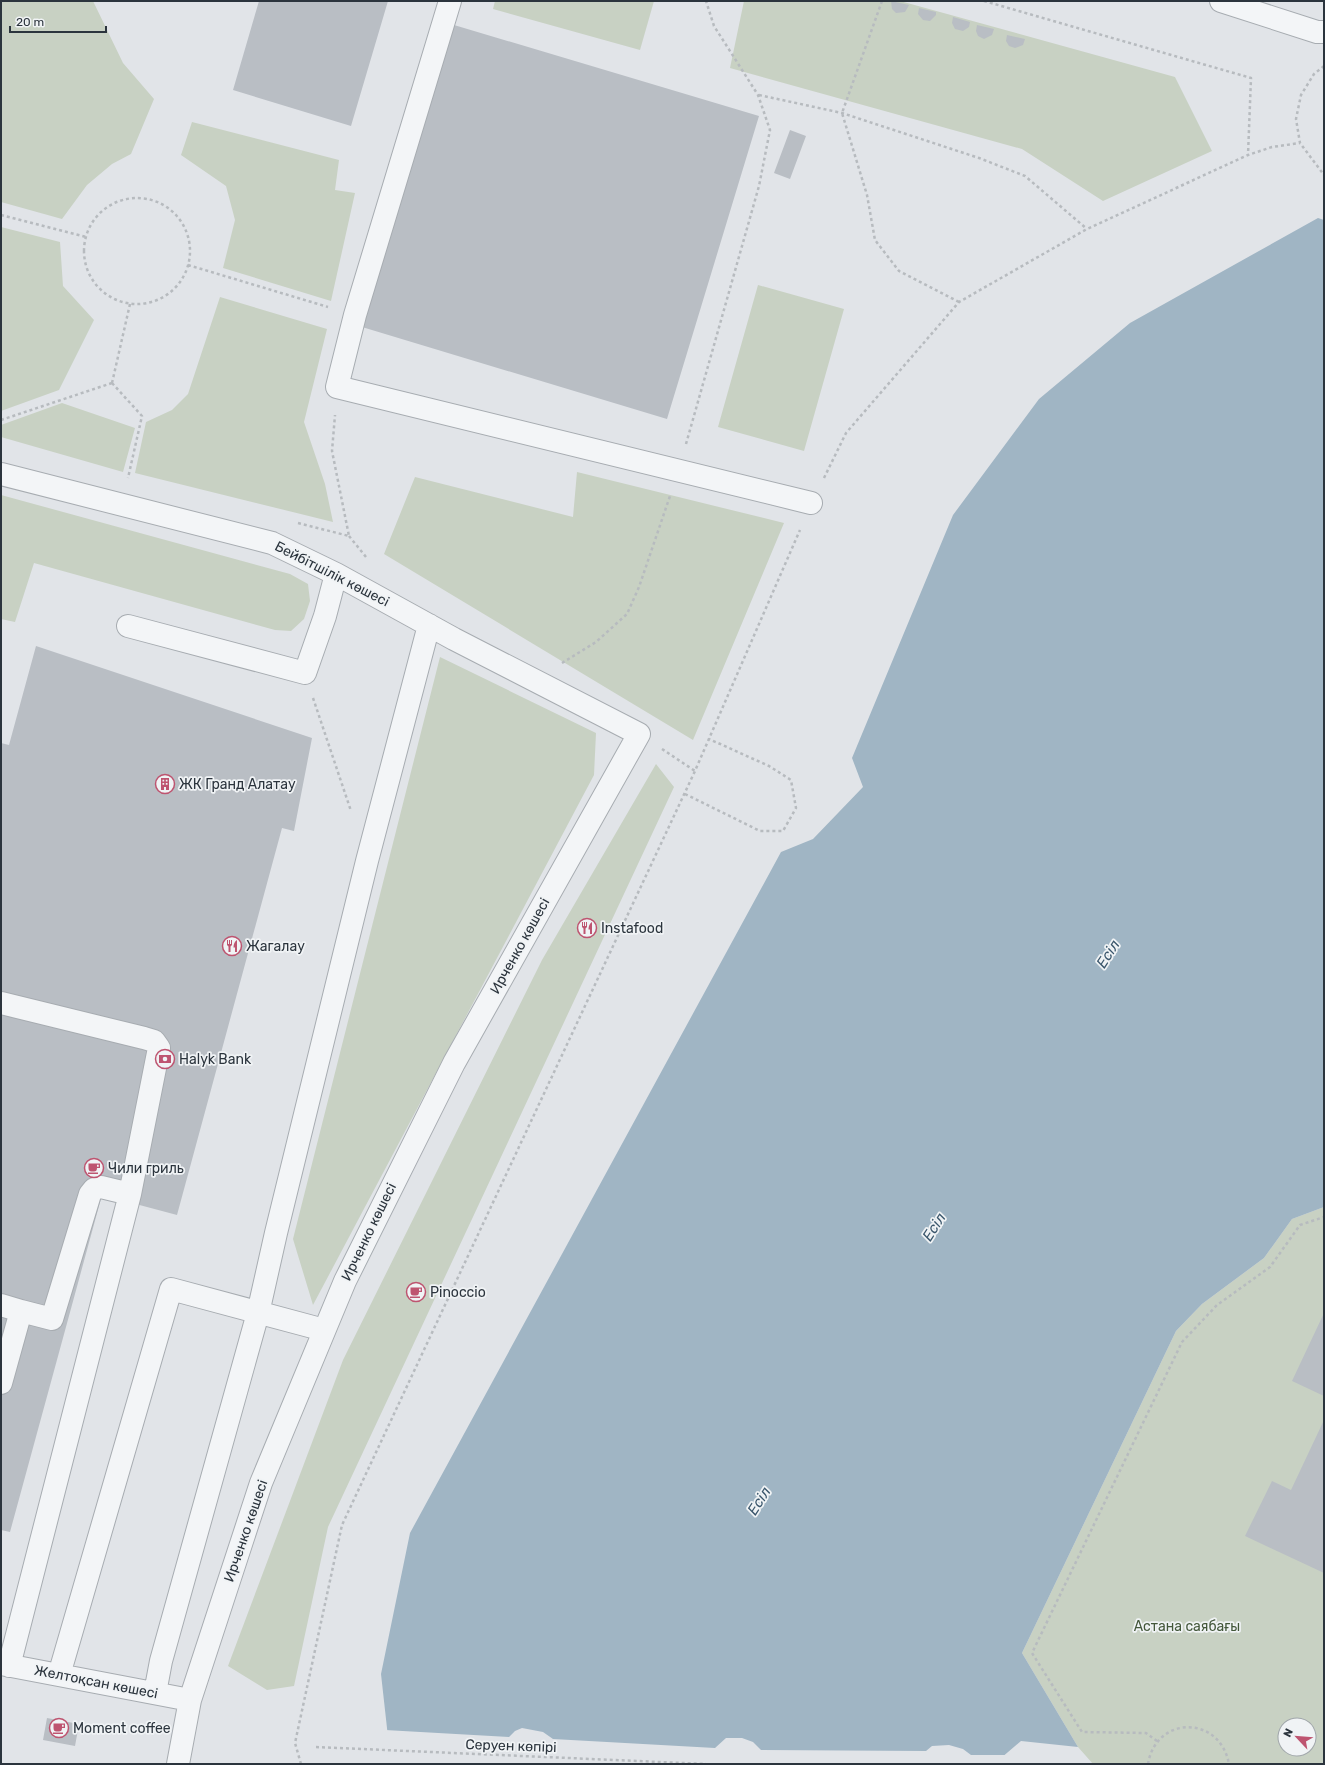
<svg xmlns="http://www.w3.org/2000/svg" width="1325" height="1765" font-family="Rubik,sans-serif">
  <rect width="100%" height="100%" fill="#e1e4e8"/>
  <path fill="#c8d1c3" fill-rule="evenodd" d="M1 1H93L123 63 154 99 131 154 112 164 87 185 62 219 1 202Z
    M495 1H654L640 50 493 9Z
    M744 1H900L1175 77 1212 151 1103 201 1022 149 730 68Z
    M192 122 339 160 335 190 355 193 331 301 223 268 235 220 226 186 181 155Z
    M1 227 60 242 63 286 94 320 59 390 1 411Z
    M758 285 844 309 804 451 718 427Z
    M220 297 327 329 304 422 325 484 333 522 135 473 146 422 172 410 188 394Z
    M62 403 135 428 123 472 1 437V425Z
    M577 472 784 523 693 740 384 554 415 477 573 517Z
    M1 495 290 574 308 584 310 601 304 619 291 631 275 630 34 563 15 622 1 619Z
    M440 657 596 733 594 775 313 1305 293 1239Z
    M656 764 674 787 328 1527 294 1686 267 1690 228 1666 343 1360 542 960Z
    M1324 1207V1764H1093L1078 1747 1022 1653 1176 1331 1202 1304 1264 1258 1292 1219ZM1285 1725H1309V1749H1285Z"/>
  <path fill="#a0b5c4" d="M1318 218 1324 220V1207L1292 1219 1264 1258 1202 1304 1176 1331 1022 1653 1078 1747 1021 1741 994 1764H391L381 1674 410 1533 781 852 813 839 863 787 852 758 953 515 1039 399 1130 323Z"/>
  <path fill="#e1e4e8" d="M522 1728 543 1732 553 1739 715 1748 726 1738H742L753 1742 761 1750 926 1751 932 1746 949 1745 963 1749 971 1755H1007L997 1764H389L385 1730 509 1737 515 1731Z"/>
  <path fill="#b9bec4" d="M259 1H388L351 126 233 90Z
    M891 1 909 5 908 7 905 12 896 13 892 9Z
    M919 8 936 12V15L930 21 923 20 918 14Z
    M953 17 970 22 969 27 963 31 955 29 952 23Z
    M454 25 759 116 667 419 362 327Z
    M977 25 994 29 992 35 984 39 978 36 976 31Z
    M1007 35 1025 39 1023 45 1015 48 1009 46 1006 41Z
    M790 130 806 136 790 179 774 173Z
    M36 646 312 738 294 831 282 828 177 1215 102 1195 10 1532 1 1530V743L9 745Z
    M1324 1313V1396L1292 1381Z
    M1324 1420V1573L1245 1536 1272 1481 1291 1490Z
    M47 1718 79 1724 75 1746 43 1740Z"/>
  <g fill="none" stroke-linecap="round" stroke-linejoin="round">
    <g stroke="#a7acb1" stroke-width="24">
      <path id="minor" d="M450 1 355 315 337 387 811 503
        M1221 1 1317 32H1324
        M1 474 272 543 336 574 454 639 639 734 454 1063 345 1281 261 1483 190 1700 178 1764
        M128 626 305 673 325 616 336 574
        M1 1003 144 1038 154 1041 159 1048 130 1194 9 1666
        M1 1305 21 1311 1 1383
        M21 1311 52 1319 90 1194 94 1189 101 1187 130 1194
        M1 1664 190 1700
        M59 1675 171 1289 324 1330
        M155 1693 161 1661 258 1313 276 1233 367 861 429 625"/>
    </g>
    <path stroke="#b7bbbf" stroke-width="2.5" stroke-dasharray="3 3" stroke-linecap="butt" d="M882 1 842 113 867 195 875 240 899 271 959 302
      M984 1 1251 78 1248 155
      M1324 66 1314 74 1301 95 1296 119 1300 143 1324 175
      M759 95 842 113 979 158 1025 176 1087 229
      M84 251a53 53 0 1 1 106 0a53 53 0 1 1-106 0Z
      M1 215 86 237
      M188 265 328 307
      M112 383 142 416 128 478
      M112 383 130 304
      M1 420 112 383
      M686 444 759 186 770 130 758 95 714 26 706 1
      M824 478 846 433 959 302 1087 229 1248 155 1272 147 1300 143
      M298 523 349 536 332 451 335 415
      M349 536 366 557
      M562 663 596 642 627 614 639 587 670 496
      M313 698 351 811
      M662 749 695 771
      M685 794 760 831H783L796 808 791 780 769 766 709 739
      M1157 1741 1146 1733 1082 1732 1032 1653 1182 1342 1217 1305 1270 1267 1300 1225 1324 1217
      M316 1747 706 1764
      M301 1764 295 1743 342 1525 695 771 800 530
      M1148 1764C1156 1715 1220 1715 1229 1764"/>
    <use href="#minor" stroke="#f3f5f7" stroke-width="22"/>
  </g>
  <defs>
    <g id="building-ring" transform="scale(1)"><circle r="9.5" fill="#f0f3f5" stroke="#be5470" stroke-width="1.5"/><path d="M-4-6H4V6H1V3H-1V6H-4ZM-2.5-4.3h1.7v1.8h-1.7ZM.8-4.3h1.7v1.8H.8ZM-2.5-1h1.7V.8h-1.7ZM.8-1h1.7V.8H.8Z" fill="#be5470"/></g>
    <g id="restaurant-ring" transform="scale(1)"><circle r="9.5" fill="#f0f3f5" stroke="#be5470" stroke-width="1.5"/><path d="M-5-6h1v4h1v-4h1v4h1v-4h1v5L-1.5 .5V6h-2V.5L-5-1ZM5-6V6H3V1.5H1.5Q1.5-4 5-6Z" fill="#be5470"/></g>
    <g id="bank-ring" transform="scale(1)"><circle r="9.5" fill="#f0f3f5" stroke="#be5470" stroke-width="1.5"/><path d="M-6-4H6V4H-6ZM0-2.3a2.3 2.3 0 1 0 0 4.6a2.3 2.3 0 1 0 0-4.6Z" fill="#be5470"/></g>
    <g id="cafe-ring" transform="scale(1)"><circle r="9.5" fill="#f0f3f5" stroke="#be5470" stroke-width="1.5"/><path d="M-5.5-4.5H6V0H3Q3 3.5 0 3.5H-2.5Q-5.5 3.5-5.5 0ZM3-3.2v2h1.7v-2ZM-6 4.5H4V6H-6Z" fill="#be5470"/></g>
  </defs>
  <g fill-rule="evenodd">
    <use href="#building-ring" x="165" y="784"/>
    <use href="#restaurant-ring" x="587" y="928"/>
    <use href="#restaurant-ring" x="232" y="946"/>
    <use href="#bank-ring" x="165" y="1059"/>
    <use href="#cafe-ring" x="94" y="1168"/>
    <use href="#cafe-ring" x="416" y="1292"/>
    <use href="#cafe-ring" x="59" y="1728"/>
  </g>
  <g text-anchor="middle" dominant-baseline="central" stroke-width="3.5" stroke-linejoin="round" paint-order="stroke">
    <g font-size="14" fill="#2b343d" stroke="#f0f3f5">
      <text transform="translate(332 574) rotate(27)">Бейбітшілік көшесі</text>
      <text transform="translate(520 946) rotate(-61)">Ирченко көшесі</text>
      <text transform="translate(369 1232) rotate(-64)">Ирченко көшесі</text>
      <text transform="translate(246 1531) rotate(-71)">Ирченко көшесі</text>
      <text transform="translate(96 1682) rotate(11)">Желтоқсан көшесі</text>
      <text transform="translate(511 1746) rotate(2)">Серуен көпірі</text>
    </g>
    <g font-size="14" fill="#2b343d" stroke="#f0f3f5" text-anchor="start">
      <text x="179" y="784">ЖК Гранд Алатау</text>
      <text x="601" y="928">Instafood</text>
      <text x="246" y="946">Жагалау</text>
      <text x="179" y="1059">Halyk Bank</text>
      <text x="108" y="1168">Чили гриль</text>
      <text x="430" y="1292">Pinoccio</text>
      <text x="73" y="1728">Moment coffee</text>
    </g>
    <g font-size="14" fill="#43573a" stroke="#f0f3f5">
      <text x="1187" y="1626">Астана саябағы</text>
    </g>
    <g font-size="15" font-style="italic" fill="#3a566c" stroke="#f0f3f5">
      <text transform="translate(1108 954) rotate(-57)">Есіл</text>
      <text transform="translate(934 1227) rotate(-57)">Есіл</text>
      <text transform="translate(759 1501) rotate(-57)">Есіл</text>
    </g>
  </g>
  <rect width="1325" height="1765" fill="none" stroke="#2b343d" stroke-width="4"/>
  <g transform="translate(1297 1737) rotate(296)"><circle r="19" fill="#f0f3f5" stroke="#a1a7ab"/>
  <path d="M0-3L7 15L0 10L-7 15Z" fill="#be5470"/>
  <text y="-6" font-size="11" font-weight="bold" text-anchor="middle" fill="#2b343d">N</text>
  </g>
  <path d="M10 26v6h96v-6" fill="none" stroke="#2b343d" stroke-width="2"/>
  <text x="16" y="26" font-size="12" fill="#2b343d" stroke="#f0f3f5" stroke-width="3" paint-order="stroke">20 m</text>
</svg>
